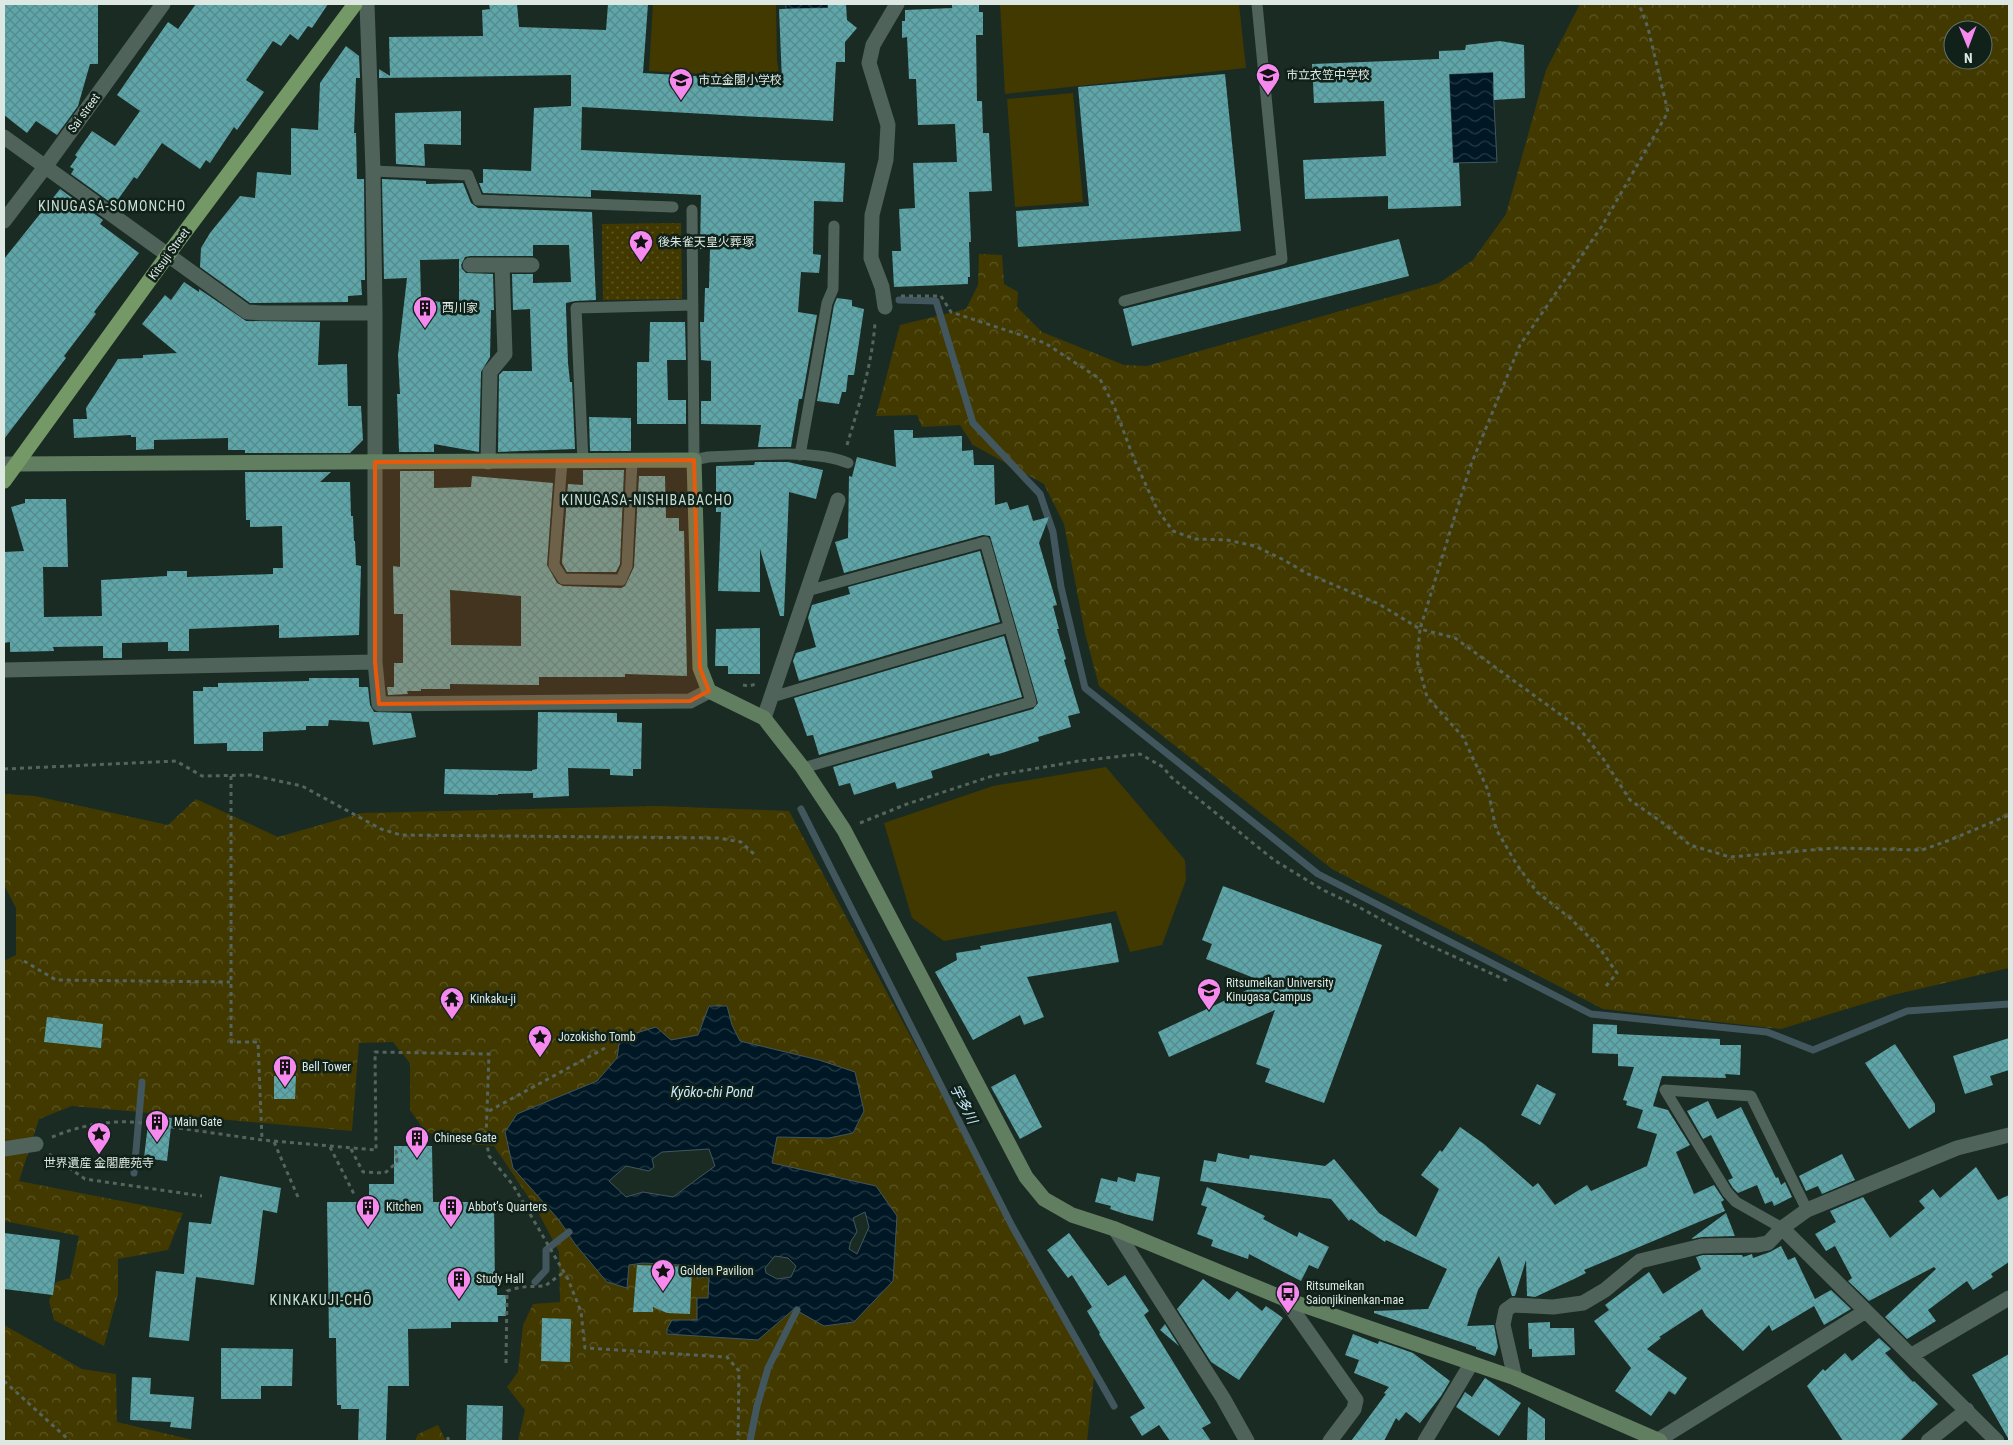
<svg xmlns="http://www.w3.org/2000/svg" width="2013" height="1445" font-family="'Roboto Condensed','Noto Sans JP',sans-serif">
  <defs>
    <pattern id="grass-dots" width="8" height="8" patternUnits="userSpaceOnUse" patternTransform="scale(1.25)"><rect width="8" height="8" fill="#413900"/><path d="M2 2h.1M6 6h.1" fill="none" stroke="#5c5625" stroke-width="1.8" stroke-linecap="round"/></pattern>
    <pattern id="forest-crowns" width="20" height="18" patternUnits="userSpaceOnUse" patternTransform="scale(1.25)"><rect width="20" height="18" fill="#413900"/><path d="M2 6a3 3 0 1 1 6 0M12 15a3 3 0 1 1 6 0" fill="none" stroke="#5c5625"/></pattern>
    <pattern id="water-waves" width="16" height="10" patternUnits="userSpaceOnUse" patternTransform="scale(1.25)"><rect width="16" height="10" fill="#001825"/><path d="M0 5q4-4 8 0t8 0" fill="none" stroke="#253a44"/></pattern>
    <pattern id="building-cross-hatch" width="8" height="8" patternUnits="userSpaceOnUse" patternTransform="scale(1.25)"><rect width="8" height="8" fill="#5ea6a9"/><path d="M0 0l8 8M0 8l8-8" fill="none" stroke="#56898b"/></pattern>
  </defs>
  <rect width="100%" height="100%" fill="#1a2b24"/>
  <path fill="url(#grass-dots)" d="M681 223 682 299 603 300 602 224Z"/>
  <path fill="url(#forest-crowns)" fill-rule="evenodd" d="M1580 4H2009V968L1893 995 1781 1029 1603 1009 1332 869 1099 686 1085 633 1064 524 1044 484 973 445 960 425 922 427 917 415 876 416 900 325 966 309 978 285 979 254 1002 255 1004 284 1018 292 1017 307 1042 332 1124 365 1147 366 1439 283 1473 260 1506 214 1546 70ZM1953 30H1983V60H1953Z
    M4 794 35 796 168 825 196 799 278 837 362 813 657 806 789 811 1094 1376 1087 1441H518L525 1410 507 1387 518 1372 523 1325 533 1304 560 1302 559 1252 537 1210 494 1146 453 1143 425 1131 410 1110V1063L393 1042 359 1043 352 1131 72 1106 39 1119 19 1181 183 1213 168 1250 118 1259V1294L104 1346 54 1320 49 1301 56 1282 70 1278 79 1236 4 1221V961L16 955V908L4 885ZM709 1006H727L732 1025 740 1041 819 1060 829 1138 777 1137 772 1163 876 1186 854 1322 794 1309 758 1340 697 1320V1298H708L709 1277 699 1266 643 1263 629 1265 575 1244 559 1220 513 1168 517 1114 597 1081 617 1058 671 1040 698 1035Z
    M4 1325 82 1369 116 1374 117 1422 197 1441H4Z
    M438 1425 446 1441H415L418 1434Z"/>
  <path fill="#413900" d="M653 4H776L777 61 780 78 649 71Z
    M1000 4H1239L1246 68 1005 94Z
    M1073 93 1083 202 1015 207 1007 99Z
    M1106 767 1185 860 1186 880 1162 945 1130 952 1116 911 944 941 912 918 884 823 993 786Z"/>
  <path fill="url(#water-waves)" stroke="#42565e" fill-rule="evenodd" d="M786 4H828V8L786 9Z
    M1498 72 1493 85 1497 162 1453 163 1449 74Z
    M709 1006H727L732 1025 740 1041 819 1060 855 1072 864 1111 853 1133 829 1138 777 1137 772 1163 876 1186 897 1216 893 1281 854 1322 824 1326 794 1309 758 1340 667 1334V1329L672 1320H697V1298H708L709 1277 698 1278V1266L643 1263 629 1265 627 1288 607 1282 575 1244 559 1220 513 1168 505 1132 517 1114 597 1081 617 1058 620 1038 656 1027 671 1040 698 1035ZM709 1149 715 1166 673 1197 643 1192 626 1197 609 1181 626 1166 649 1171 654 1167 652 1159 662 1152ZM865 1212 869 1227 857 1254 849 1249 851 1241 857 1232 853 1218ZM775 1256 788 1258 796 1266 791 1277 777 1279 766 1273 765 1268Z"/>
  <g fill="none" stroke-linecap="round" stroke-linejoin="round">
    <path stroke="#42565e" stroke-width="7" d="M899 300 936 301 973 423 1040 494 1053 532 1061 587 1085 688 1318 874 1591 1014 1767 1032 1813 1050 1907 1011 2009 1004
      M801 809 1012 1226 1114 1406
      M134 1173 142 1082
      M535 1282 546 1270V1250L569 1232
      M750 1441 757 1406 768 1368 797 1310"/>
  </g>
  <path fill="url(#building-cross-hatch)" fill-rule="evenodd" d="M4 4H98V64H90L78 106 57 135 36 121 27 133 4 115Z
    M196 4H328L312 28 308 26 298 40 290 34 281 46 273 41 246 80 264 92 237 130 234 127 210 163 206 160 200 169 162 143 137 179 134 177 114 205 71 174 74 169 70 167 77 157 75 155 92 131 115 146 140 111 117 95 168 22 178 29Z
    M489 4H517L519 27 606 30 608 4H648L643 73 782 81 779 9 828 8V4H846L847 20 857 28 845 42V62H836L833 121 582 107 581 150 845 163 843 202 814 201 813 254 821 255 819 273 801 272 798 312 817 315 802 399H799L791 447H758L761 425 701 424V401H711V361L701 360 700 322H704L705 288H709L710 249H700L701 195 591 190V197L483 193 479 183H483V169L531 171 534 108 571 106V75L379 78V69L390 76 389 37 483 36 482 10 490 9Z
    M961 4H979V12H983V35H976L977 101H982L983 133H989L992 191 969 192 971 242H969L970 277H968V284L894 287 892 251H901L899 209 915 208 913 163 957 162 955 124 918 125 916 79H909L907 37 902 38V21H905V10L952 8V5Z
    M1500 41 1524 45 1525 98 1494 100 1493 72 1449 74 1453 163H1459L1461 206 1388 209V196L1305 199 1303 160 1386 156 1384 101 1314 103 1312 64 1439 59V51L1465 50 1466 45Z
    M346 46 359 56 360 78H356L354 133H356L357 179H364L365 280H361L362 295 348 296V302L250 303 200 267 201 248 210 233 240 196 255 198 257 172 291 175V128L318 130 320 83Z
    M1225 74 1241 231 1018 247 1016 211 1089 206 1078 87Z
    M461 111V145L424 144 425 166 396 164 395 113Z
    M382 179 426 181V184L463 183 471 203 478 208 592 212 596 300 575 301 566 303V308L568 363 570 382H572L575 449 498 452 499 375 503 371H532L530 309 513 310 512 274H533V283L571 282 569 245H533V256H470L465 257 461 265 462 269 466 273 493 274 494 310H491L490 357 481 372 479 452 434 444V452H399L397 394H400L398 355 407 278 384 279ZM459 259V305L421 299 420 260Z
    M60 189 103 220 100 224 139 253 94 312 96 314 64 356 66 358 4 439V259Z
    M1399 239 1409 276 1132 346 1123 309Z
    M184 282 199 292V289L246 321 320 322 318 365 347 364 348 406H361L363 440 350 453H245V450H228V438L154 440V449L136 450V437H131V435L74 438 73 419H87L86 408 118 359 143 358V355L177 353 142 324 165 295 171 300Z
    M837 298 852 300V306L864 309 854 375H848L846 392H842L839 404 817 401 834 305Z
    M650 322H685L686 360H667L668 400H686V424H637V362H649Z
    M589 417 631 418V451H590Z
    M894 430H913V438L962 436V451L973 450 974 465H994L995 505 1007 502 1010 510 1028 505 1033 521 1049 517 1039 543 1057 605 1053 606 1059 629H1057L1066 659 1064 660 1080 713 1068 716 1071 727 1038 737 1039 741 1002 753 990 756 989 753 931 771 933 778 897 789 895 782 854 795 850 783 839 786 833 767 1033 709 1038 703 990 536 983 535 844 573 835 542 848 538 849 476 852 477 857 457 896 467Z
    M755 462H788L823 470 816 499 789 492 784 616H780L760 549V592L718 591 721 512H716V466L754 465Z
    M583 470H624L620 564 616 572H567L562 563 568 484 583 485Z
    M400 471H434V488L471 487 472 476 553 483 547 565 557 583 563 586 621 588 625 586 634 567 639 476H665L666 518H679V531H684L687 676 625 674V677H539V685L450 684V689H421V691H407L408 694 388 695 387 687H394V663H403V614H394L393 566 400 567ZM450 590 521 596V646L451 645Z
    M245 472H331L320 482H350L351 516H353L354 541H355L356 565 361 566 359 635 279 638V625L189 629V651H168V642L122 643V658H103V646L53 647 54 651 10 652V642L4 643V552L24 551 11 507 25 503V499H66L68 567H43L44 617 102 616 101 580 167 576V571H187V577L273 574V568H283L282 526 250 527V520H246Z
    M980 551 1000 622 799 681 793 661 796 653 816 647 808 618 812 605 850 594 848 587Z
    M760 628V674H728V666H715L716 629Z
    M1004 636 1022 697 819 755 813 735 807 736 794 698Z
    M309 678H359V687H368L370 705 374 712 411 713 416 737 373 745 369 722 329 720 328 726H306V730L263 732V751H227V743L194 744 193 691H203V687H218V683L309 681Z
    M538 712 617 713V722L642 723 641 769H633V776L610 775V769L568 768 569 796 533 798V793L498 794V795L444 794 445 769 532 771V770L537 769Z
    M1223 886 1382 945 1324 1103 1265 1082 1270 1069 1256 1064 1275 1010 1169 1057 1158 1032 1264 982 1206 959 1212 944 1202 940Z
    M1111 923 1119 962 1027 977 1044 1017 1024 1025 1020 1015 973 1040 935 972 957 960 956 953 981 949 980 946Z
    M47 1017 103 1024 101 1048 44 1042Z
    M1593 1024 1617 1025V1034L1720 1039V1045H1741L1740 1075 1725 1074 1726 1078 1662 1076 1653 1106 1668 1110 1690 1145 1676 1152 1694 1194 1714 1185 1724 1200 1721 1202 1725 1211 1584 1270 1586 1273 1574 1279 1535 1297 1527 1296 1526 1260 1515 1296H1512L1499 1256 1478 1290 1467 1326 1494 1325 1498 1347 1495 1356 1476 1349V1347L1374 1313V1311L1428 1309 1447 1269 1386 1240 1385 1242 1351 1219 1349 1221 1331 1199 1200 1181 1204 1160 1216 1162 1218 1153 1249 1159 1250 1155 1325 1166 1334 1159 1379 1213 1416 1237 1439 1189 1421 1175 1440 1150 1442 1152 1460 1127 1484 1144 1533 1187 1538 1183 1555 1205 1587 1185 1591 1191 1647 1166 1657 1134 1637 1128 1643 1110 1626 1105 1627 1101 1623 1100 1634 1067 1618 1066V1054L1592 1053Z
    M2009 1038V1070L1990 1076 1993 1085 1965 1094 1953 1056Z
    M1895 1044 1935 1104V1112L1909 1129 1865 1063Z
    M1015 1074 1042 1127 1020 1139 991 1087Z
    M274 1076H296L295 1099H274Z
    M1537 1084 1556 1094 1540 1125 1521 1115Z
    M1708 1101 1717 1119 1741 1107 1776 1178 1778 1177 1781 1185 1785 1182 1792 1197 1774 1206 1772 1201 1765 1204 1757 1185 1738 1193 1733 1188 1728 1180 1733 1178 1711 1135 1703 1139 1687 1111Z
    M149 1115 172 1118 167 1161 144 1158Z
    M394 1146H432L433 1202H494L495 1287H497V1295H506V1316H498V1322H451V1328L408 1329 409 1386H388L386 1441H358L359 1409H341V1405H337L336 1338H329L327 1202H369V1184H394Z
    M1842 1154 1855 1180 1822 1194 1818 1186 1806 1191 1799 1176Z
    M1976 1167 1998 1200 2009 1195V1262L1991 1274 1993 1277 1973 1290 1967 1281 1928 1310 1936 1321 1907 1339 1885 1317 1936 1269 1934 1267 1869 1301 1848 1281 1852 1278 1835 1246 1826 1251 1815 1234 1836 1222 1830 1211 1863 1197 1890 1238 1925 1208 1919 1201 1933 1189 1940 1198Z
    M1137 1173 1160 1177 1153 1221 1125 1214 1110 1209 1111 1206 1095 1202 1101 1178 1117 1182 1118 1177 1135 1182Z
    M220 1176 281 1188 277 1213 263 1210 254 1285 196 1277 189 1341 149 1337 156 1271 184 1274 189 1222 211 1224Z
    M1207 1187 1265 1216 1263 1219 1297 1237 1299 1232 1329 1247 1318 1269 1309 1265 1301 1281 1249 1254 1248 1259 1211 1246 1213 1240 1197 1234 1207 1207 1201 1205Z
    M1726 1213 1735 1236 1702 1237 1691 1239Z
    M4 1233 60 1240 53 1295 4 1289Z
    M1069 1233 1108 1286 1125 1275 1149 1311 1144 1315 1211 1423 1202 1428 1211 1441H1170L1159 1425 1142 1436 1130 1417 1145 1408 1099 1334 1100 1333 1087 1311 1092 1307 1072 1275 1068 1278 1047 1250Z
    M1781 1246 1788 1260 1795 1257 1815 1299 1831 1290 1851 1309 1824 1325 1814 1306 1772 1331 1769 1325 1743 1351 1706 1316 1702 1309 1659 1337 1661 1338 1647 1349 1687 1378 1675 1395 1669 1391 1651 1416 1615 1391 1631 1368 1594 1321 1609 1310 1605 1305 1649 1272 1663 1294 1701 1269 1696 1257 1703 1255H1742L1743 1257 1752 1254 1753 1258 1770 1252Z
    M637 1265 692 1267 690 1314 667 1313 653 1307V1312H633Z
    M1203 1279 1229 1300 1237 1291 1262 1311 1266 1306 1283 1318 1239 1380 1211 1362 1177 1309Z
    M542 1318 571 1319 570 1362 541 1361Z
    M1550 1322V1328H1574L1575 1355 1532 1357V1349H1529L1528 1323Z
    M1165 1324 1179 1346 1160 1330Z
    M1353 1334 1378 1344 1379 1341 1413 1353 1450 1381 1441 1396 1420 1423 1406 1412 1399 1421 1396 1418 1384 1441H1351L1386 1394 1384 1393 1389 1387 1354 1373 1359 1360 1345 1355Z
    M1879 1338 1891 1349 1885 1353 1913 1382 1914 1381 1938 1404 1900 1441H1843L1807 1386 1823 1369 1825 1371 1845 1353 1852 1361Z
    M221 1348 293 1349 292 1386H261V1399H221Z
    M2009 1354V1440L1972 1375Z
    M132 1377 151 1378 150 1394 194 1397 191 1429 170 1427 171 1422 130 1420Z
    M1485 1378 1521 1403 1499 1436 1456 1407 1465 1392 1472 1397Z
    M467 1405 503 1406 502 1441H466Z
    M1528 1407 1545 1419V1441H1527Z"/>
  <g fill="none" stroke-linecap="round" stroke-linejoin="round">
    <path stroke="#55645d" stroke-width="3" stroke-dasharray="4 4" stroke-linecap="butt" d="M901 296H941L951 312 1045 343 1100 379 1114 406 1134 459 1157 509 1173 531 1195 539 1227 540 1255 546 1284 560 1306 573 1379 604 1420 629 1470 467 1520 345 1602 226 1668 112 1648 28 1639 4
      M847 445C859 405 872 365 875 323
      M743 685 749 686 756 684
      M4 769 176 761 202 776 251 775 302 786 381 829 401 835 718 838 741 842 754 854
      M231 776V1042H258L262 1140
      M860 823 907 804 992 776 1079 761 1140 754 1163 767 1171 777 1274 860 1323 890 1357 906 1420 941 1510 982
      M24 961 56 980 230 982
      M1606 986 1617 973 1598 946 1570 918 1537 892 1517 865 1496 829 1488 790 1463 737 1427 697 1417 660 1420 629 1455 638 1579 728 1604 760 1630 800 1663 823 1690 845 1730 857 1835 848 1922 850 1950 840 2009 815
      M489 1111 605 1048
      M171 1127 262 1140 376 1150 375 1052 489 1054 486 1138 489 1156 513 1185 568 1279 581 1312 585 1348 727 1357 739 1371 738 1441
      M52 1137C81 1125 116 1118 148 1124
      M274 1142 298 1197
      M330 1147 354 1194
      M351 1149 363 1172 385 1173 397 1162 396 1151H402
      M49 1154 85 1179 202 1196
      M506 1363 507 1291 521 1287 545 1286 564 1272
      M4 1381 70 1441
      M448 1441V1435"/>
    <path stroke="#50635b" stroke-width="11" d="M373 171 468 175 478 200 673 207
      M692 210 694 460 708 457C748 456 812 448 848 463
      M1124 301 1282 259 1257 4
      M800 455 827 303 833 289 834 226
      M562 461 554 565 563 579 621 580 627 566 632 461
      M583 461 576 308 693 305
      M772 697 1009 627
      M803 768 1031 702 985 542 807 591
      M1782 1228 1736 1202 1727 1192 1665 1090 1751 1096 1807 1210"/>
    <path stroke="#50635b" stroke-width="15" d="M367 4 373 171 375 313V662L379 704 690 701 709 691
      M4 137 247 312 263 313H375
      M4 221 45 167 163 4
      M470 265H532
      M885 307 882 287 871 258 872 215 886 160 888 125 869 63 873 45 897 4
      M488 462 490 372 505 354 502 265
      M4 464H17
      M4 670 375 662
      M764 718 838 500
      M4 1149 36 1144
      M1782 1228 1997 1441
      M1115 1229 1223 1398 1247 1441
      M1285 1299 1356 1400 1354 1409 1330 1441
      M1912 1355 2009 1298
      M1515 1378 1503 1325 1506 1310 1513 1305 1553 1307 1583 1303 1605 1290 1640 1261 1702 1246 1757 1245 1768 1243 1782 1228 1807 1210 1957 1148 2009 1135
      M1658 1440 1866 1311
      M1425 1441 1471 1364
      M1928 1441 1967 1410"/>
    <path stroke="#627e60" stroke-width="15" d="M17 464 694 460 700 668 709 691 764 718 803 768 844 830 1026 1177 1044 1199 1072 1215 1115 1229 1285 1299 1515 1378 1660 1441"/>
    <path stroke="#759966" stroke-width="15" d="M4 481 167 256 355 4"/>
  </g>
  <path fill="#e8590c" fill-opacity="0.2" stroke="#e8590c" stroke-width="4" stroke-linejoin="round" d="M694 460 700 668 709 691 690 701 379 704 375 662V462Z"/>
  <defs>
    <g id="school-pin" transform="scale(1.25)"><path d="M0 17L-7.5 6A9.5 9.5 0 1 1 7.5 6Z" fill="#f689ed" stroke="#10211a"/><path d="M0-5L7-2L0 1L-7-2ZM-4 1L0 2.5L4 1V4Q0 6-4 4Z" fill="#111"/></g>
    <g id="sight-pin" transform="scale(1.25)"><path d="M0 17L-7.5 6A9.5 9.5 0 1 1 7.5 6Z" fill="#f689ed" stroke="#10211a"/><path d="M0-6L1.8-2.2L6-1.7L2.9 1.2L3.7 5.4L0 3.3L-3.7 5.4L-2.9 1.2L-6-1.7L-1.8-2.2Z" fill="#111"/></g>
    <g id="building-pin" transform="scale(1.25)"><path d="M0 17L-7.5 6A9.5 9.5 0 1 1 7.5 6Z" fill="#f689ed" stroke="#10211a"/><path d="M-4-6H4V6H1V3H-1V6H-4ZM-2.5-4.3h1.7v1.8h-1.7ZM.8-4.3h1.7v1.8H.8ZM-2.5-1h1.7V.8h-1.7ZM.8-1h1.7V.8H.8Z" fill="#111"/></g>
    <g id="university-pin" transform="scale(1.25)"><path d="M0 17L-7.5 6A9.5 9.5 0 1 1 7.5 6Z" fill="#f689ed" stroke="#10211a"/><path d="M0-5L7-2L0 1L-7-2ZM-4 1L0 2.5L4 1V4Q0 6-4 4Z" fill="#111"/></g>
    <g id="temple-pin" transform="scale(1.25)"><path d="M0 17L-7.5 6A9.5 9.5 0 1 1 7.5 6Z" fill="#f689ed" stroke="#10211a"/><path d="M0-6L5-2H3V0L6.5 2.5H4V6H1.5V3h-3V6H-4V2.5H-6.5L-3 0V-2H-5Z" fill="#111"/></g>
    <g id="bus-pin" transform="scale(1.25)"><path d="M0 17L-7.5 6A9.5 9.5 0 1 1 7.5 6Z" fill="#f689ed" stroke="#10211a"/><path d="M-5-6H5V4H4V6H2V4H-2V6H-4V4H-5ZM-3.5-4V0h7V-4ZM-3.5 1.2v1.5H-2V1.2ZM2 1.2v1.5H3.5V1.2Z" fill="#111"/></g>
  </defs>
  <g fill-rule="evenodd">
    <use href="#school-pin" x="1268" y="75"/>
    <use href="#school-pin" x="681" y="80"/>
    <use href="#sight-pin" x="641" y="242"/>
    <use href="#building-pin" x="425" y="308"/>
    <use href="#university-pin" x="1209" y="990"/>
    <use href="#temple-pin" x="452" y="999"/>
    <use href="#sight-pin" x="540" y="1037"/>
    <use href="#building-pin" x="285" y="1067"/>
    <use href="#building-pin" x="157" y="1122"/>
    <use href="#sight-pin" x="99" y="1134"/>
    <use href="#building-pin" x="417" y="1138"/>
    <use href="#building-pin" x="368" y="1207"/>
    <use href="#building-pin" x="451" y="1207"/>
    <use href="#sight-pin" x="663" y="1271"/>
    <use href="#building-pin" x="459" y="1279"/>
    <use href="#bus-pin" x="1288" y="1293"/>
  </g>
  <g text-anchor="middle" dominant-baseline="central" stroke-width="5" stroke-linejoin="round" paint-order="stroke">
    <g font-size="12" fill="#dde8e3" stroke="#10211a" text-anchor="start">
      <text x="1286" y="75">市立衣笠中学校</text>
      <text x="698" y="80">市立金閣小学校</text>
      <text x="658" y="242">後朱雀天皇火葬塚</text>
      <text x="442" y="308">西川家</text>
      <text x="1226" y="983">Ritsumeikan University<tspan x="1226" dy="14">Kinugasa Campus</tspan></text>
      <text x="470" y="999">Kinkaku-ji</text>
      <text x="558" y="1037">Jozokisho Tomb</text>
      <text x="302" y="1067">Bell Tower</text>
      <text x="174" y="1122">Main Gate</text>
      <text x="434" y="1138">Chinese Gate</text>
      <text x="99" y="1163" text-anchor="middle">世界遺産 金閣鹿苑寺</text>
      <text x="386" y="1207">Kitchen</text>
      <text x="468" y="1207">Abbot’s Quarters</text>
      <text x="680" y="1271">Golden Pavilion</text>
      <text x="476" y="1279">Study Hall</text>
      <text x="1306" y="1286">Ritsumeikan<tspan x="1306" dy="14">Saionjikinenkan-mae</tspan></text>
    </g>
    <g font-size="12" fill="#dde8e3" stroke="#10211a">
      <text transform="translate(84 113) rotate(-54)">Sai street</text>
      <text transform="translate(169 254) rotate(-54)">Kitsuji Street</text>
    </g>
    <g font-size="14" letter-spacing="1" fill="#c9dfd5" stroke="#10211a">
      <text x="112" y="206">KINUGASA-SOMONCHO</text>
      <text x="647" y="500">KINUGASA-NISHIBABACHO</text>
      <text x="321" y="1300">KINKAKUJI-CHŌ</text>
    </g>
    <g font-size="14" font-style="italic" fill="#c9e9fa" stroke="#10211a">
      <text x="712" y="1092">Kyōko-chi Pond</text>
      <text transform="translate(964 1104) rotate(63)">宇多川</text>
    </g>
  </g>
  <rect width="2013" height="1445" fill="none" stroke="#dde8e3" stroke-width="10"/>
  <g transform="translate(1968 45) rotate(179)"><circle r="24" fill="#10211a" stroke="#62716a"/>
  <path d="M0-4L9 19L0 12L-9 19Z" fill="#f689ed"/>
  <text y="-8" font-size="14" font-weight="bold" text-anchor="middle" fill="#dde8e3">N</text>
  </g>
</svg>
